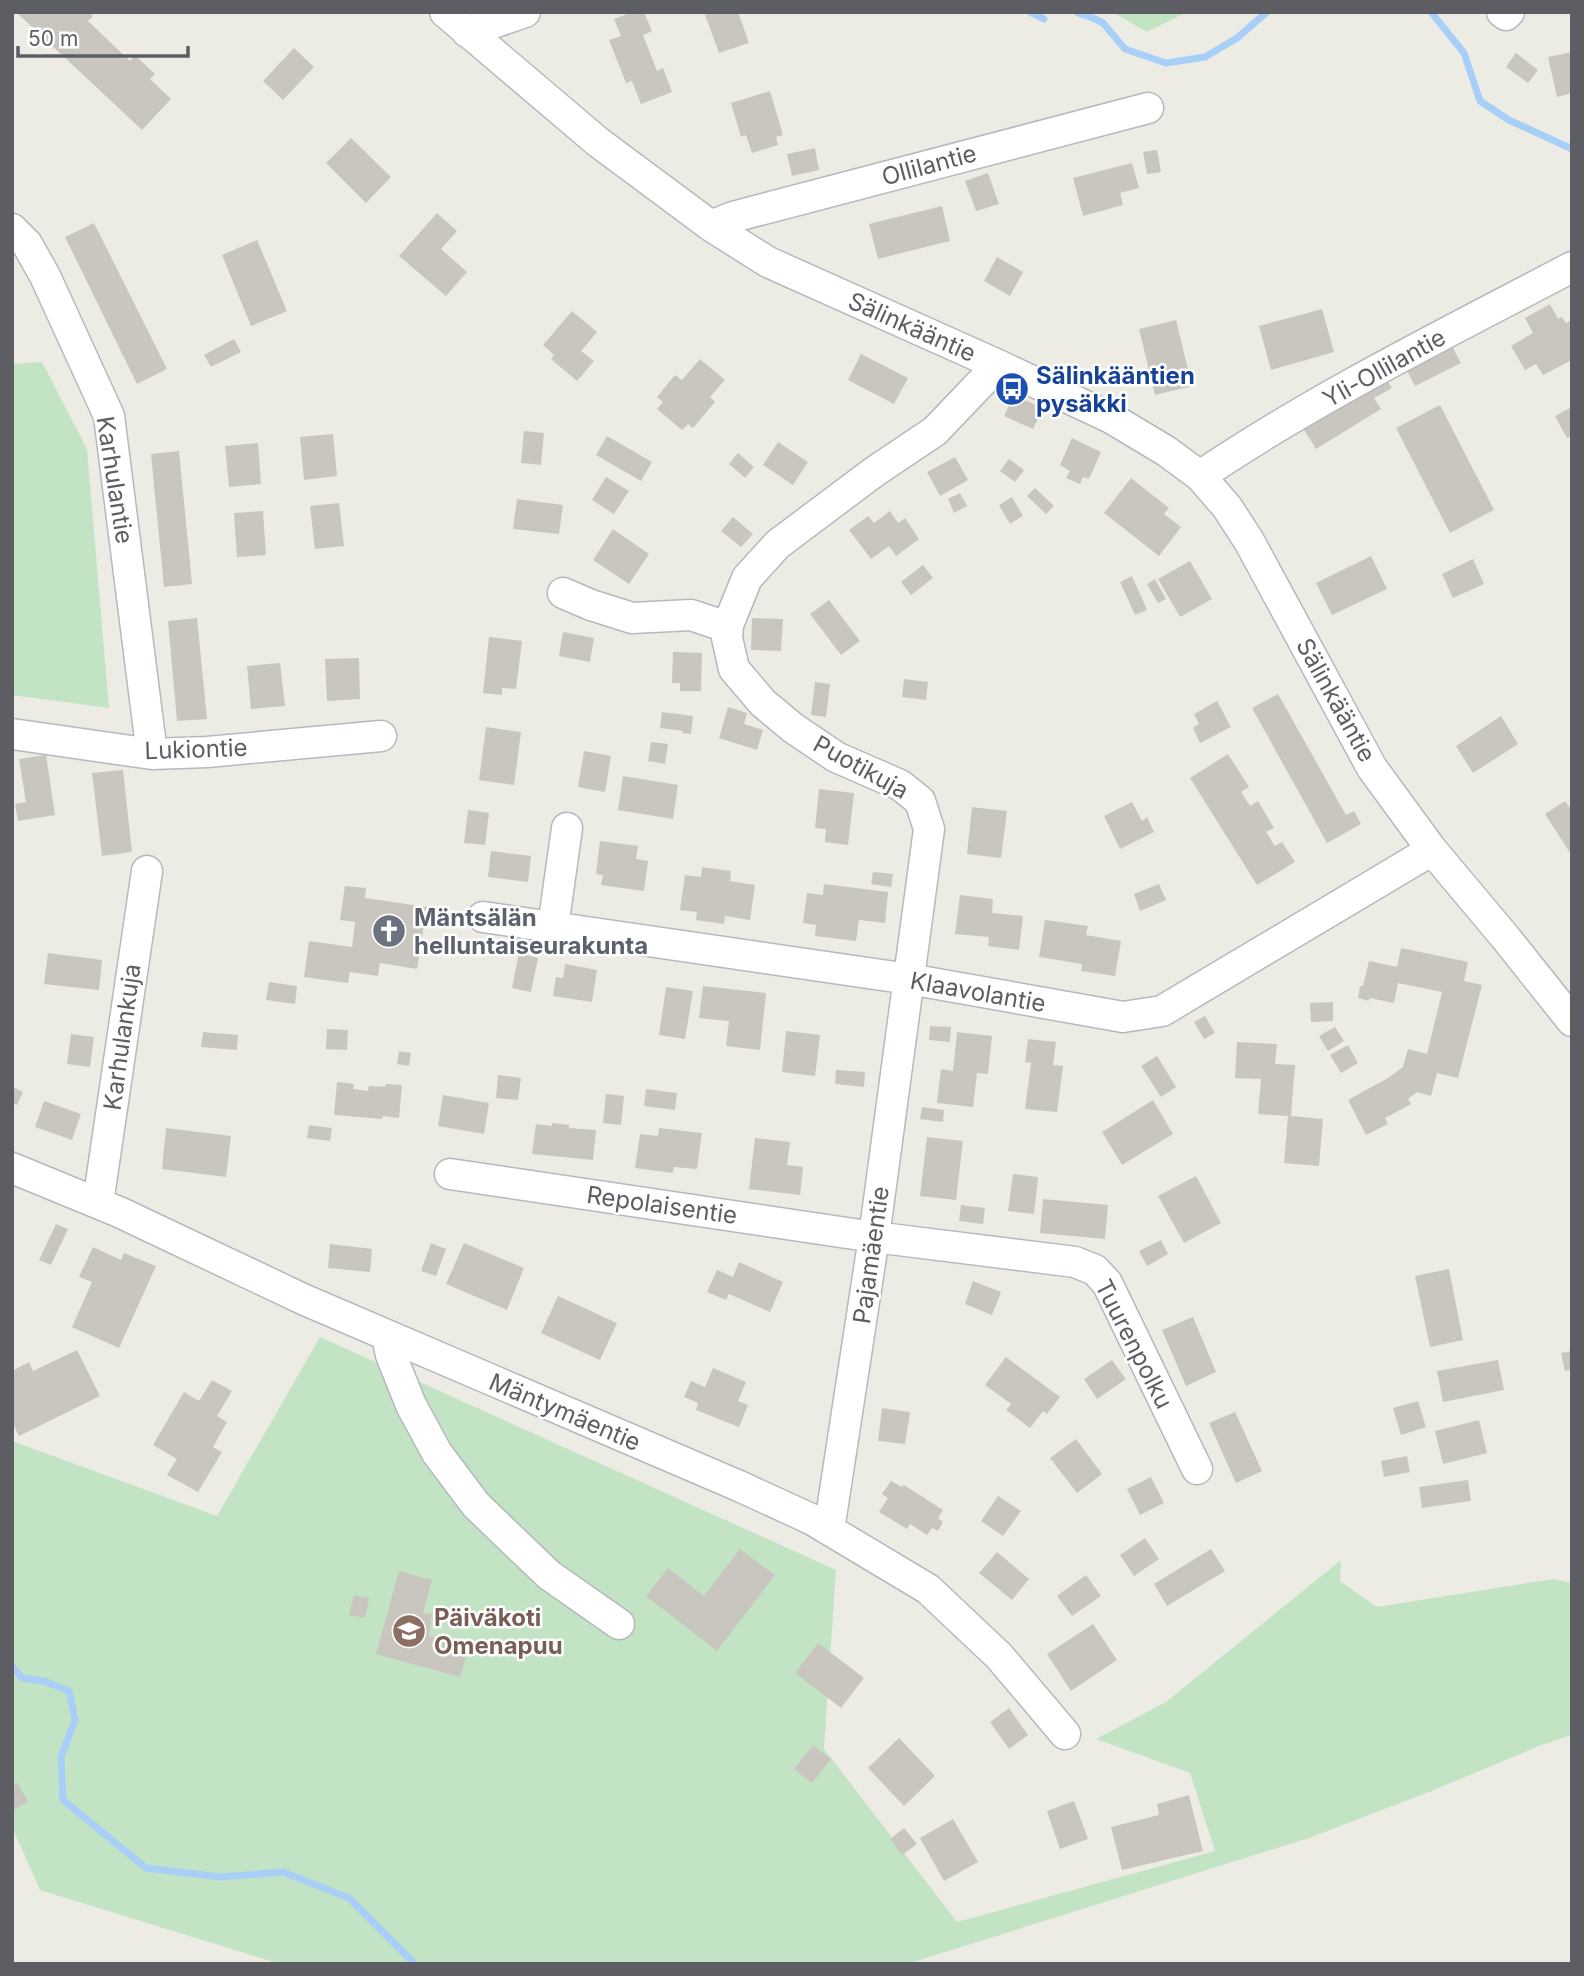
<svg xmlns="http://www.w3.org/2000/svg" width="1584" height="1976" font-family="Inter,sans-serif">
  <rect width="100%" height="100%" fill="#edece4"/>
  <path fill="#c2e3c4" d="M1112 12H1187L1147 32Z
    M42 362 87 449 109 708 12 695V364Z
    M320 1337 836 1570 824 1749 957 1922 1215 1851 1190 1773 1096 1739 1166 1702 1341 1560 1340 1581 1377 1607 1553 1579 1572 1583V1735L1539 1746 1429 1792 1309 1838 907 1964H280L40 1890 12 1827V1441L217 1516Z"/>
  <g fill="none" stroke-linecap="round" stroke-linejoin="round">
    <path stroke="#a8cff8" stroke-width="7" d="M1030 12 1044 19
      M1431 12 1464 53 1480 101 1509 120 1572 149
      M1078 13 1093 18 1103 23 1125 49 1166 63 1205 57 1237 38 1267 12
      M12 1666 22 1678 44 1681 69 1691 75 1720 61 1757 63 1800 146 1868 220 1877 283 1872 349 1898 415 1964"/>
  </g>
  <path fill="#c9c6c0" d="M16 12H89L93 16 88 21 130 61 135 55 155 74 150 79 171 99 142 130Z
    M632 12H644L652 31 643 35 657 71 663 68 672 92 641 104 632 81 626 83 609 40 621 36 614 19Z
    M704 12H738L749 43 719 53Z
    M294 48 314 67 283 100 263 81Z
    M1572 52V93L1557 97 1548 57Z
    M1516 53 1538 70 1528 83 1506 67Z
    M770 91 783 135 776 137 778 145 752 153 746 135 741 137 731 103Z
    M351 138 391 177 366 203 326 163Z
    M815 148 819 170 792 176 787 154Z
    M1157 150 1161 172 1147 174 1143 152Z
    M1132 163 1139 188 1120 193 1123 205 1083 216 1073 178Z
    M988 173 999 204 976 211 965 181Z
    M942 206 950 241 878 259 869 224Z
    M437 213 457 231 441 249 467 272 446 296 399 256Z
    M94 223 167 369 137 384 65 237Z
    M257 240 287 311 251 326 222 255Z
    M997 257 1023 272 1010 296 984 281Z
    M1550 304 1558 319 1562 317 1566 323 1572 320V360L1543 375 1536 364 1525 370 1511 346 1533 333 1525 318Z
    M1322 309 1334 352 1271 370 1259 326Z
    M572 311 597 332 581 351 594 361 577 381 551 359 554 355 543 345Z
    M1176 320 1192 386 1155 395 1139 329Z
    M234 339 241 352 211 367 204 355Z
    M1450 342 1461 363 1415 386 1404 365Z
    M861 354 908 378 894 404 848 380Z
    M700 359 725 380 710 397 715 402 693 428 688 424 682 430 657 409 663 402 657 397 675 375 682 380Z
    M1383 374 1392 388 1374 398 1381 409 1316 449 1301 425Z
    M1014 395 1043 408 1033 429 1004 416Z
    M1440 405 1494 510 1450 533 1396 428Z
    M1572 407V436L1567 438 1555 416Z
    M524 431 544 433 541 465 521 463Z
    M333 434 337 476 304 480 300 437Z
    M607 436 652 462 641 481 596 455Z
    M1072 438 1101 452 1089 479 1083 477 1080 484 1066 478 1070 471 1060 465Z
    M778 442 808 462 793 485 763 465Z
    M258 443 261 484 229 487 225 446Z
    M179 451 192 584 164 587 151 454Z
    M738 453 754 467 745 478 729 464Z
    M955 457 968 480 940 496 927 472Z
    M1009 459 1024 470 1015 482 1000 471Z
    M606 477 629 491 614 514 592 500Z
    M1131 478 1169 508 1164 514 1181 527 1159 556 1104 513Z
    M1035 488 1054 506 1046 514 1027 496Z
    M960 493 967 506 954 513 948 499Z
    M1012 497 1023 516 1010 524 999 505Z
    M517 499 563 505 559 534 513 529Z
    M339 503 344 546 315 549 310 506Z
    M263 511 266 555 237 557 234 513Z
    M890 511 898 523 905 518 919 539 896 556 889 546 871 559 849 530 868 516 874 523Z
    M733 517 753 534 741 547 721 531Z
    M613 529 649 554 629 584 593 560Z
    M1371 556 1387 589 1332 615 1316 583Z
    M1473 559 1484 584 1453 598 1442 574Z
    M1190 561 1212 599 1180 617 1158 579Z
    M923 565 933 578 911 595 901 582Z
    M1132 576 1147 610 1135 615 1120 582Z
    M1155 579 1166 599 1158 603 1147 584Z
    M829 600 860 641 841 655 810 614Z
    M197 618 207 719 177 721 168 621Z
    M752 618 783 619 781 651 751 650Z
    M563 632 594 638 590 662 559 656Z
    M489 637 522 641 516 689 502 688V695L483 693Z
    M673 652 702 653 701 691H680V683H672Z
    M359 658 360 699 327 701 325 659Z
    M280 663 285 706 251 709 247 666Z
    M904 679 928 682 926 700 902 697Z
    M815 682 830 684 826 717 811 715Z
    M1278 694 1346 815 1354 811 1361 824 1327 843 1252 708Z
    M1217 701 1231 727 1200 743 1193 728 1199 724 1194 714Z
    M728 707 747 713 744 724 763 730 757 750 719 738Z
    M662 712 693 716 691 734 682 733 683 731 660 728Z
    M1501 716 1518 744 1473 773 1456 746Z
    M486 727 521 732 514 785 479 780Z
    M651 742 668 744 665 764 648 761Z
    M584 751 611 756 605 792 578 787Z
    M1228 754 1249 787 1241 792 1250 806 1258 801 1274 828 1266 832 1275 846 1282 842 1295 862 1257 885 1190 778Z
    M46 755 55 815 18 821 15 804 26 802 19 759Z
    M123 770 132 852 102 856 92 773Z
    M623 776 678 785 673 819 618 810Z
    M819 789 854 793 848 845 825 842 826 829 815 828Z
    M1565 801 1572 811V856L1545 814Z
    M1132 802 1142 821 1147 817 1154 832 1120 849 1104 816Z
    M972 807 1007 811 1001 858 967 854Z
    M468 810 489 813 485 845 464 843Z
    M600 841 638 846 636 859 648 861 644 891 601 885 603 875 596 874Z
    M491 851 531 856 528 882 488 877Z
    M702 867 731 871 730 881 755 885 750 920 725 916 724 924 696 920 697 912 680 910 685 875 701 877Z
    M873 872 893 874 891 887 871 884Z
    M824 884 888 892 885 923 859 920 856 941 815 936 816 925 803 923 807 893 823 895Z
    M1159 884 1166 900 1140 911 1134 894Z
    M345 886 366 888 365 898 427 907 417 969 380 963 378 976 350 972 348 983 304 977 309 941 352 947 355 922 340 920Z
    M960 895 993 899 992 913 1023 916 1019 950 988 946 989 937 955 934Z
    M1045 920 1088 926 1086 935 1121 941 1115 976 1081 971 1082 964 1039 957Z
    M1401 948 1468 962 1464 981 1482 985 1458 1078 1437 1073 1431 1096 1417 1092 1408 1099 1411 1104 1385 1118 1388 1124 1366 1135 1348 1100 1388 1078 1403 1067 1408 1049 1427 1054 1442 992 1398 983 1394 1003 1370 998 1369 1001 1358 998 1360 986H1363L1369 961 1397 967Z
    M48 953 102 960 99 990 44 984Z
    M519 953 538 958 531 992 512 988Z
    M565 964 597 970 592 1002 553 996 556 977 563 978Z
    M269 982 297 986 295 1004 266 1000Z
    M703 986 766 993 760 1050 726 1046 729 1021 699 1018Z
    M666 987 693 991 685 1039 659 1035Z
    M1333 1002V1021L1311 1022 1310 1003Z
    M1205 1016 1215 1033 1204 1039 1194 1022Z
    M930 1026 951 1027 950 1042 929 1040Z
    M1335 1027 1344 1041 1328 1051 1319 1036Z
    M327 1029 348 1030 347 1050 326 1049Z
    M786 1031 820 1035 815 1076 782 1072Z
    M203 1032 238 1035 237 1050 201 1047Z
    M957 1032 992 1036 988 1074 977 1073 973 1107 937 1103 941 1069 953 1071Z
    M71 1034 94 1037 90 1067 67 1064Z
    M1028 1039 1056 1042 1053 1065 1063 1066 1057 1112 1025 1109 1031 1063 1025 1062Z
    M1237 1042 1277 1044 1275 1064 1295 1065 1291 1116 1323 1119 1319 1166 1284 1163 1288 1116 1258 1114 1261 1079 1235 1078Z
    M1348 1045 1358 1063 1341 1073 1330 1055Z
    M399 1051 411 1053 409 1066 397 1064Z
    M1157 1056 1176 1087 1161 1097 1141 1066Z
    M836 1070 865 1072 864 1087 835 1084Z
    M498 1075 521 1078 518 1100 496 1098Z
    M337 1082 354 1084 353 1089 368 1091 369 1086 385 1087 386 1084 402 1085 399 1118 383 1116 382 1119 334 1115Z
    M12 1087 23 1092 17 1105 12 1103Z
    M646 1089 677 1093 675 1110 644 1106Z
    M606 1094 624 1096 621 1125 603 1123Z
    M443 1095 489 1103 484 1134 438 1126Z
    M1153 1100 1173 1134 1122 1165 1102 1132Z
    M44 1101 81 1114 72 1140 35 1127Z
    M922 1107 944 1110 943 1122 920 1119Z
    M552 1123 569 1125V1128L596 1130 593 1160 532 1154 536 1124 552 1126Z
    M309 1125 332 1128 330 1141 307 1138Z
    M166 1128 231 1136 226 1177 162 1169Z
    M659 1128 702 1133 697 1169 674 1167 673 1173 635 1168 640 1134 658 1136Z
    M927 1137 963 1141 956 1200 920 1196Z
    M755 1138 790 1142 787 1165 803 1167 800 1195 749 1189Z
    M1013 1174 1038 1177 1034 1214 1008 1211Z
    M1196 1176 1221 1223 1184 1243 1158 1196Z
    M1043 1199 1108 1205 1105 1239 1040 1233Z
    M961 1205 985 1208 983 1224 959 1221Z
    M56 1224 68 1229 51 1265 39 1260Z
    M1161 1240 1168 1254 1147 1266 1139 1251Z
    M431 1243 446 1249 436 1276 421 1271Z
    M464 1243 524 1268 507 1310 446 1284Z
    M330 1244 372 1249 370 1272 328 1268Z
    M93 1247 121 1260 124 1253 156 1266 119 1348 72 1327 92 1282 79 1277Z
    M739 1262 783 1282 770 1312 729 1294 726 1300 707 1292 717 1270 733 1277Z
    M1449 1269 1463 1340 1430 1347 1415 1276Z
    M973 1281 1001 1292 992 1315 965 1304Z
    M558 1296 617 1323 600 1360 541 1333Z
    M1193 1317 1216 1372 1186 1386 1162 1330Z
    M77 1350 100 1396 19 1436 12 1422V1371L29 1362 33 1371Z
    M1572 1351V1369L1565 1371 1561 1353Z
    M1006 1357 1060 1397 1047 1414 1043 1411 1030 1428 1006 1410 1011 1404 985 1385Z
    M1112 1360 1126 1379 1097 1399 1084 1379Z
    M1498 1360 1504 1390 1443 1402 1437 1371Z
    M713 1368 746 1382 738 1401 748 1405 739 1427 696 1410 698 1403 684 1397 691 1381 705 1387Z
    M212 1380 232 1391 217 1416 227 1422 213 1447 222 1452 198 1492 167 1475 177 1459 153 1445 184 1392 199 1401Z
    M1418 1401 1426 1427 1401 1435 1393 1408Z
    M882 1408 910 1412 905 1444 878 1441Z
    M1235 1412 1262 1471 1236 1483 1209 1423Z
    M1479 1420 1487 1453 1443 1464 1435 1431Z
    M1076 1439 1102 1474 1077 1493 1050 1458Z
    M1407 1456 1410 1472 1384 1477 1381 1461Z
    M1151 1477 1164 1503 1140 1515 1127 1489Z
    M1468 1480 1471 1501 1422 1508 1419 1487Z
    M891 1481 902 1487 904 1485 943 1510 938 1518 943 1522 938 1531 932 1528 927 1535 910 1524 907 1529 879 1512 888 1498 882 1494Z
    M998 1496 1021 1511 1003 1536 981 1521Z
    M1145 1538 1159 1559 1134 1576 1120 1555Z
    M740 1549 775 1575 717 1651 646 1596 668 1568 704 1596Z
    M1211 1549 1225 1571 1167 1606 1154 1584Z
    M997 1552 1029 1579 1012 1600 979 1573Z
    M399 1571 432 1580 423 1613 432 1614 429 1636 469 1647 460 1677 376 1654Z
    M1086 1575 1101 1596 1072 1616 1057 1596Z
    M354 1595 369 1598 365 1618 349 1615Z
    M1093 1624 1117 1660 1071 1691 1047 1654Z
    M818 1643 864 1678 841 1708 795 1673Z
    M1009 1708 1028 1735 1009 1749 990 1722Z
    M899 1738 935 1776 904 1806 868 1768Z
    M813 1745 831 1759 812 1783 794 1769Z
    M18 1783 28 1802 12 1811V1786Z
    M1189 1795 1203 1851 1122 1870 1111 1827 1159 1815 1157 1804Z
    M1074 1801 1088 1839 1060 1849 1047 1811Z
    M953 1819 978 1862 944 1881 920 1838Z
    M904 1828 917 1844 902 1855 890 1839Z"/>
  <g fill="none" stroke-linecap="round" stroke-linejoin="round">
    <g stroke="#b6b8bd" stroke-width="33">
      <path id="minor" d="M445 12 598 142 711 226 768 262 998 365 1111 418 1166 451 1200 476 1227 507 1249 541 1372 768 1432 850 1505 937 1572 1021
        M1502 12 1506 15 1509 12
        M467 32 525 12
        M711 226 733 217 1148 108
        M12 229 27 244 45 276 109 416 152 754
        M1200 476C1317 397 1447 333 1572 267
        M563 593 591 605 632 618 691 615 715 623 728 625 727 638 734 669 763 703 793 728 836 757 900 785 920 801 929 829 874 1237 829 1530
        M728 625 747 578 778 544 874 472 935 431 998 365
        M12 734 152 754 207 752 381 736
        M483 917 909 979 1123 1017 1162 1011 1432 850
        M553 927 567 828
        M12 1168 119 1212 305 1300 739 1486 811 1519 928 1589 999 1656 1065 1734
        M450 1174 874 1237 1075 1262 1095 1270 1107 1283 1197 1469
        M98 1203 147 871
        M387 1336 391 1355 411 1405 437 1453 476 1505 549 1575 619 1624"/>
    </g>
    <use href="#minor" stroke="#fff" stroke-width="30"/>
  </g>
  <defs>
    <g id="bus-disc" transform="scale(1.75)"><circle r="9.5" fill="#1a4fb4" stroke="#fff"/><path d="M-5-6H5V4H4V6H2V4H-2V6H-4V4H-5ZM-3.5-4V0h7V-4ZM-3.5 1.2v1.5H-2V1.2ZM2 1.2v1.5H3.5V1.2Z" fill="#fff"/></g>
    <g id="church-disc" transform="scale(1.75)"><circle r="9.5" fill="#6b7280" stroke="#fff"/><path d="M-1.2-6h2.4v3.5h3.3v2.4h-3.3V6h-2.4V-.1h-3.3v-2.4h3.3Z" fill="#fff"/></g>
    <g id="school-disc" transform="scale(1.75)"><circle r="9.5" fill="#8d6e63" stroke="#fff"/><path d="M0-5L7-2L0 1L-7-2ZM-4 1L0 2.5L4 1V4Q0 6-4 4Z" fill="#fff"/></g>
  </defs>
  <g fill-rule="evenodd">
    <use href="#bus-disc" x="1012" y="389"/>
    <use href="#church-disc" x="389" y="931"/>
    <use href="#school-disc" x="409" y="1631"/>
  </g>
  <g text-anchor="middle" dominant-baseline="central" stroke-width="5" stroke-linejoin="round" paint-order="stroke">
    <g font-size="24" fill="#5c5e63" stroke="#fff">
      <text transform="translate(929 165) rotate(-15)">Ollilantie</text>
      <text transform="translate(912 327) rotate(24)">Sälinkääntie</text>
      <text transform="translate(1384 368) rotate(-29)">Yli-Ollilantie</text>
      <text transform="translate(115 480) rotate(81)">Karhulantie</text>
      <text transform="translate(1336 700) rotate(61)">Sälinkääntie</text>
      <text transform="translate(196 749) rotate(-2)">Lukiontie</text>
      <text transform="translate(861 767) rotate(29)">Puotikuja</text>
      <text transform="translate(978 992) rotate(10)">Klaavolantie</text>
      <text transform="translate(122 1037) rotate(-82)">Karhulankuja</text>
      <text transform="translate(662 1205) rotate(8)">Repolaisentie</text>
      <text transform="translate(871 1255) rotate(-82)">Pajamäentie</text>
      <text transform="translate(1134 1344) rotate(63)">Tuurenpolku</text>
      <text transform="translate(565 1412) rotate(23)">Mäntymäentie</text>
    </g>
    <g font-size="24" font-weight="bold" fill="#164399" stroke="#fff" text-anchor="start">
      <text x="1036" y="375">Sälinkääntien<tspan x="1036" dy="28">pysäkki</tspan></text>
    </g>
    <g font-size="24" font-weight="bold" fill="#5b616d" stroke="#fff" text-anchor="start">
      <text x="414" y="917">Mäntsälän<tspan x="414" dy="28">helluntaiseurakunta</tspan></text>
    </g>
    <g font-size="24" font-weight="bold" fill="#785e54" stroke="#fff" text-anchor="start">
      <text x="434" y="1617">Päiväkoti<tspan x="434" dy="28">Omenapuu</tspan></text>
    </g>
  </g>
  <rect width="1584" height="1976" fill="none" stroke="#5c5e63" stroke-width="28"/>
  <path d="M18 46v10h170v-10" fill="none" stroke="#5c5e63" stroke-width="3.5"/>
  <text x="28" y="46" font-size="21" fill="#5c5e63" stroke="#ffffff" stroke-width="5" paint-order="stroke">50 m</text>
</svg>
